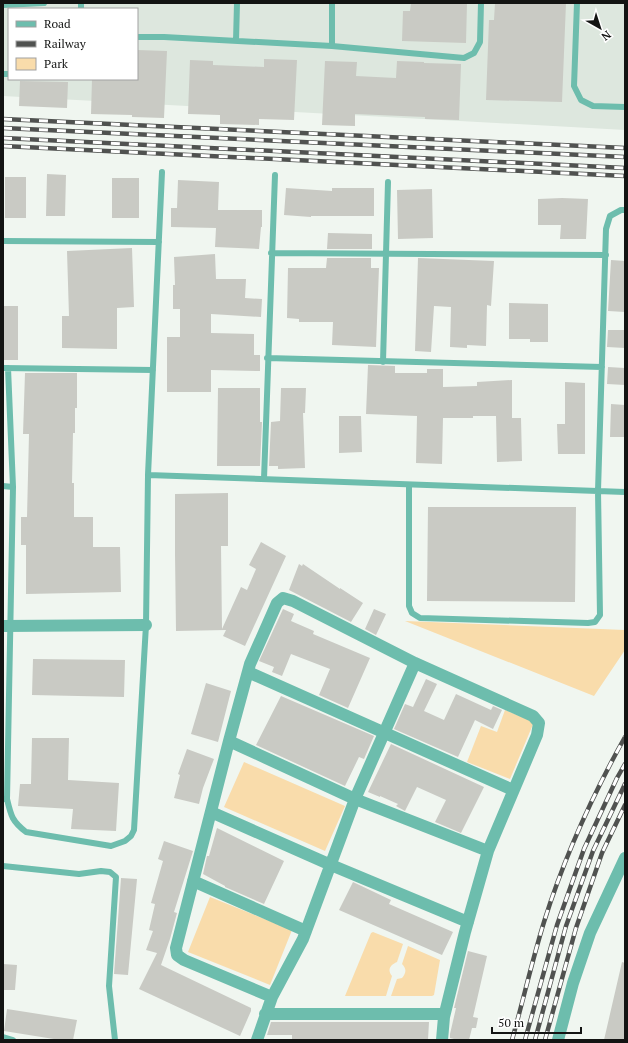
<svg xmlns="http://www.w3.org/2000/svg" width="628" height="1043" font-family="'PT Serif',serif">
  <rect width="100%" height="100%" fill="#f0f6f0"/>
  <path fill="#dde7de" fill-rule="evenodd" d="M3 3H625V130L3 96ZM9 9H137V79H9Z"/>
  <path fill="#f9dcab" d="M405 621 625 630V650L594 696Z
    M505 710 534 722 510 779 467 762 481 726 497 732Z
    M244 762 345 806 325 851 224 807Z
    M210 897 292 930 270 985 188 952Z
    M373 932 403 944 397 962C390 965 387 970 392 976L386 996H345L371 933Z
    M408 946 440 960 434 995 432 996H391L397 979 402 978C406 973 407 969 402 964Z"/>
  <path fill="#c9cac4" d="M411 3H467L466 43 402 41 403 11H410Z
    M495 3H566L562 102 486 100 489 20H494Z
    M137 50 167 51 164 118 132 117V115L91 114 92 79H137Z
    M264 59 297 60 294 120 259 119V125L220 124V115L188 114 190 60 213 61V65L264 67Z
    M325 61 357 62 356 76 396 78 397 61 424 62V63L461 64 459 120 425 119V117L355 114V126L322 125Z
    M20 81 68 82 67 108 19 106Z
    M47 174 66 175 65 216H46Z
    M5 177H26V218H5Z
    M112 178H139V218H112Z
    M178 180 219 182 218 210H262V227H261L259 249 215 247 216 228 171 227V208H177Z
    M286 188 332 191V188H374V216H311V217L284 215Z
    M432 189 433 238 398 239 397 190Z
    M562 198 588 199 586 239H560L561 225H538V199Z
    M328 233 372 234V249H327Z
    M132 248 134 307 117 308V349L62 348V316H69L67 251Z
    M215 254 216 279H246L245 298 262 299 261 317 211 314V333L254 334V355H260V371L211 370V392H167V337H180V309H173V285H175L174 257Z
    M327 258H371V268H379L376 347 332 345 333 322H299V319L287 318 288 268H326Z
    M418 258 494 261 491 306 487 305 486 346 467 345V348L450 347 451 307 434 306 431 352 415 351Z
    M611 260 625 261V312L608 311Z
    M509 303 548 304V342H530V339H509Z
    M3 306H18V360H3Z
    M608 330H625V348L607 347Z
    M368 365 395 366V373H427V369H443V387L477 386V382L512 380V418H521L522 461 497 462 496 416H473V418H443L442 464 416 463 417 416 366 414Z
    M608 367 625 368V385L607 384Z
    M25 373H77V408H75V433H73L72 483H74V517H93V547H120L121 592 26 594V545H21V517H27L29 434H23Z
    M565 382 585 383V454H558L557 424H565Z
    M218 388H260V422H262L260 466H217Z
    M281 388H306L305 413H303L305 468 278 469V466H269L271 422 280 421Z
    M611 404 625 405V437H610Z
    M339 416H361L362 452 339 453Z
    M228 493V546H221L222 629 241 587 247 590 256 569 249 565 261 542 286 556 245 646 223 636 226 630 176 631 175 554V494Z
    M428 507H576L575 602 427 601Z
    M299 564 302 566 303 564 340 589V588L363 603 351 622 289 590Z
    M283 609 294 614 291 621 314 631 313 634 370 658 348 708 319 695 330 669 291 654 282 676 272 672 274 667 259 661Z
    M374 609 386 614 376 635 365 629Z
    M33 659 125 660 124 697 32 695Z
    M426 679 437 684 424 711 444 720 456 694 491 710 493 706 502 710 493 729 475 720 458 757 394 729 405 704 413 707Z
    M206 683 231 691 218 742 191 734Z
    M281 696 374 736 364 759 359 757 345 786 256 745Z
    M32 738H69L68 780 119 783 116 831 71 829 73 809 18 806 20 784H31Z
    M391 744 484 787 461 833 435 822 446 800 417 787 405 811 396 806 398 804 380 796V797L368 792Z
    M187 749 214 759 203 788 199 804 174 798 180 775 178 774Z
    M217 828 284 861 264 904 225 887V886L203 874 207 856H209Z
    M164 841 193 851 174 912 177 913 170 939 161 965 251 1008V1011L240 1036 139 989 157 953 146 950 153 931 149 930 155 904 151 903 163 861 158 859Z
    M121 878 137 879 128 975 114 974Z
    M353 882 391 900 389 904 453 932 442 955 339 910Z
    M468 951 487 956 473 1017 478 1018 476 1028H472L469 1040H458L450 1038V1034L456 1008H454Z
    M622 962 625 963V1040H604Z
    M3 964 17 965 15 990H3Z
    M7 1009 77 1020 73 1040H60L4 1031Z
    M271 1022H429L428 1040H292V1035H267Z"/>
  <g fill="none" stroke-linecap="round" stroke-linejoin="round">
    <path stroke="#6dbdad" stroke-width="6" d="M332 3V46
      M577 3 574 86 581 100 593 106 625 107
      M3 5 44 3
      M81 9V3
      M137 37H164L332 46 464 58 474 53 480 42 481 3
      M236 41 237 3
      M3 74H9
      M3 241 159 242
      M271 253 606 255
      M267 358 602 367
      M383 362 388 182
      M3 368 153 370
      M148 475 625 492
      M264 479 275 175
      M409 485V606L412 613 420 618 588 623 595 622 600 615 598 491 606 229 610 216 621 210H625
      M3 486 13 487
      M3 799H7C11 816 12 821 26 832L111 846 125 841 131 836 134 830 146 625 148 475 162 172
      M7 799 13 487 8 368
      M3 866 79 874 101 871 110 872 116 877 109 986 115 1040
      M3 1037 13 1040"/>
    <path stroke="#6dbdad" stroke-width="12" d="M3 626 146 625
      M248 672 513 790
      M229 741 355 799 488 851
      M211 812 331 865 468 922
      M193 881 306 931
      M272 997 184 960 177 955 176 948 229 741 250 664 277 603 283 598 293 601 415 663 533 716 539 723 537 735 488 851 465 932 444 1017 442 1040
      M265 1014H444
      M257 1040 272 997 303 939 355 799 415 663
      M558 1040 573 983 590 933 625 858"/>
    <g stroke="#505250" stroke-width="4.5">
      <path id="rail" d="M3 119 625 148
        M3 128 625 157
        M3 138 625 168
        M3 146 625 176
        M512 1040C523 1001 532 961 544 922 564 858 592 796 625 737
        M525 1040 557 925 584 849 617 778 625 764
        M535 1040 566 926 593 851 625 784
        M545 1040 576 928 602 853 625 805"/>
    </g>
    <use href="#rail" stroke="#fff" stroke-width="3" stroke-dasharray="9" stroke-linecap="butt"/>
  </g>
  <rect width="628" height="1043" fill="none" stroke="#131413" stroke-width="8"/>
  <rect x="8" y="8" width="130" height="72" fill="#ffffff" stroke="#a1a1a1"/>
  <rect x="16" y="21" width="20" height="6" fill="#6dbdad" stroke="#a1a1a1"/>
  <text x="44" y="28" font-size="12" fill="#131413">Road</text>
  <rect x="16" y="41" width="20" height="6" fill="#505250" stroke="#a1a1a1"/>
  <text x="44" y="48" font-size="12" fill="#131413">Railway</text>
  <rect x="16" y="58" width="20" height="12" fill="#f9dcab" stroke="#a1a1a1"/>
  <text x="44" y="68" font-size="12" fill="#131413">Park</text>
  <g transform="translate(600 28) rotate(141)" stroke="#ffffff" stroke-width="3" paint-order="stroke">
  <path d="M0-3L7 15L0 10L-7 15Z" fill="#131413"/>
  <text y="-6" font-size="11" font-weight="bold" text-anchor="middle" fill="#131413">N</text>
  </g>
  <path d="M492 1027v6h89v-6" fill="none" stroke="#131413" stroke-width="2"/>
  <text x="498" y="1027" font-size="12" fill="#131413" stroke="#ffffff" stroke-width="3" paint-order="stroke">50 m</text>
</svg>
